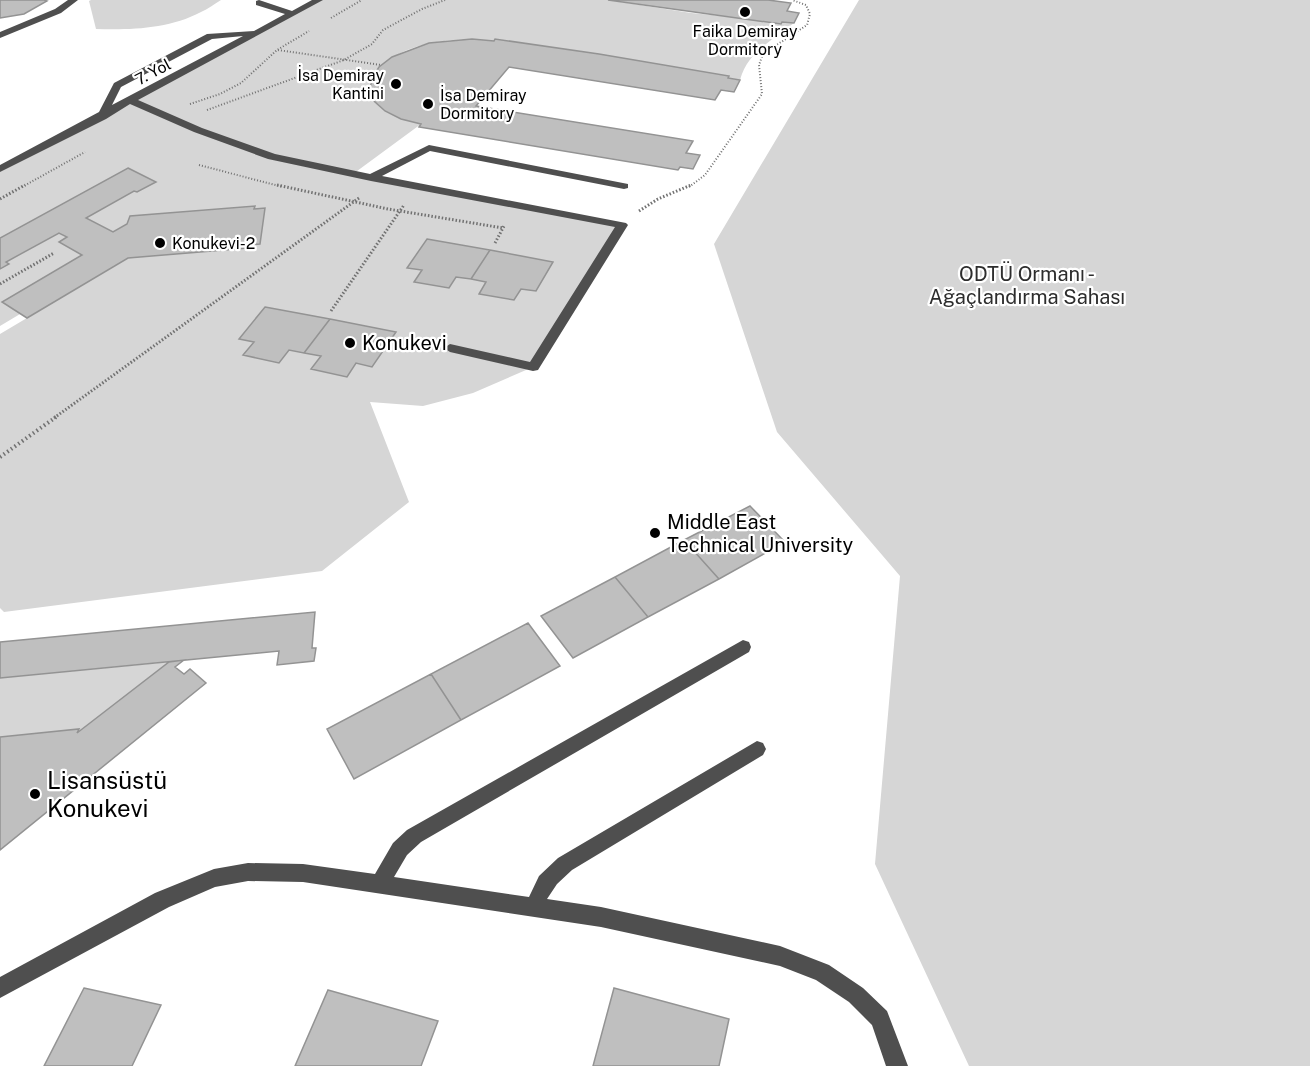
<svg xmlns="http://www.w3.org/2000/svg" width="1310" height="1066" font-family="'Public Sans',sans-serif">
  <rect width="100%" height="100%" fill="#fff"/>
  <path fill="#d6d6d6" d="M91 0H221C214 4 208 9 201 12 169 29 131 30 96 29L89 1Z
    M319 0H608L691 13 794 23C772 41 748 51 740 80L728 78V76L496 39 494 41C465 38 438 39 410 49 384 58 350 88 386 111 397 118 409 121 421 124L353 174 622 225 533 367 473 393 423 406 370 402 409 502 322 571 4 612 0 608V334L128 258 231 249 124 252 0 326V169Z
    M859 0H1310V1066H969L875 864 900 576 777 432 714 244Z
    M169 662 77 733 78 730 0 737V678Z"/>
  <path fill="#bfbfbf" stroke="#939393" stroke-width="1.5" d="M0 0H44L47 1 24 14 0 18Z
    M608 0H768L791 3 787 11 799 13 794 23 782 22 781 24Z
    M472 39 494 41 495 39 599 54 729 76 728 78 740 80 734 92 721 90 715 100 509 67 476 106 693 141 686 153 700 155 693 169 680 167 678 170 419 127 421 124 401 119 385 111 374 101 370 90 372 78 379 67 392 57 429 43Z
    M128 168 156 182 137 192 134 191 86 218 113 232 127 224 130 216 255 206 254 209 265 208 260 244 249 245 248 248 128 258 27 318 2 302 82 255 59 242 67 237 59 233 6 262 9 264 0 269V238Z
    M427 239 490 250 471 279 456 277 449 288 414 282 422 270 407 268Z
    M490 250 553 262 536 291 521 289 514 300 479 294 486 282 471 279Z
    M265 307 330 319 304 353 289 350 279 363 243 355 254 342 239 339Z
    M330 319 396 332 372 367 356 363 347 377 311 369 321 356 304 353Z
    M750 506 785 542 719 579 684 540Z
    M684 540 719 579 648 617 615 577Z
    M615 577 648 617 573 658 541 616Z
    M315 612 312 648H316L314 661 277 665 279 651 0 678V642Z
    M528 623 560 666 461 720 431 674Z
    M184 660 175 667 184 674 190 669 206 683 0 850V737L79 729 77 733 169 662Z
    M431 674 461 720 354 779 327 729Z
    M84 988 161 1005 132 1066H44Z
    M614 988 729 1019 719 1066H593Z
    M328 990 438 1021 421 1066H295Z"/>
  <g fill="none" stroke-linecap="round" stroke-linejoin="round">
    <path stroke="#717171" stroke-width="2" stroke-dasharray="1 2" stroke-linecap="butt" d="M331 18 362 0
      M278 50 381 65
      M190 104 220 94 241 83 277 50 309 31
      M207 110 344 60 372 44 383 30 422 9 445 0
      M199 165 283 187
      M22 187 85 152
      M689 187 705 175 762 94 759 65 763 54 807 25 810 14 806 5 792 0"/>
    <path stroke="#717171" stroke-width="3" stroke-dasharray="1.5 2" stroke-linecap="butt" d="M277 185 388 209 503 228
      M0 199 25 185
      M639 211 658 199 691 185
      M495 243 504 226
      M0 284 54 253
      M331 311 404 205
      M54 418 359 198"/>
    <path stroke="#717171" stroke-width="4" stroke-dasharray="1.5 3" stroke-linecap="butt" d="M0 457 56 417"/>
    <path fill="#4f4f4f" fill-rule="evenodd" d="M68 0H78L61 13 0 38V32L55 9Z
      M259 0 292 11 312 0H323L138 100 202 128 275 154 370 174 429 145 628 184V188L624 189 430 151 382 176 626 223 628 225 538 370 533 371 450 352 444 348 450 344 530 362 615 227 371 181 268 159 194 132 130 104 106 119 0 172V165L99 112 114 83 207 34 254 31 285 14 256 5V1ZM243 36 112 105 121 87 212 39Z
      M743 640 749 642 751 647 749 652 421 842 407 855 394 877 529 897 539 876 558 858 757 741 763 743 766 749 763 755 572 870 557 884 547 899 601 907 780 946 829 965 863 988 887 1011 908 1066H886L872 1025 849 1002 816 980 780 966 601 927 303 882 248 881 215 887 169 907 0 998V977L155 893 214 869 248 863 303 864 375 874 393 843 407 830Z"/>
  </g>
  <g fill="#000" stroke="#fff" stroke-width="2">
    <circle cx="745" cy="12" r="6"/>
    <circle cx="396" cy="84" r="6"/>
    <circle cx="428" cy="104" r="6"/>
    <circle cx="160" cy="243" r="6"/>
    <circle cx="350" cy="343" r="6"/>
    <circle cx="655" cy="533" r="6"/>
    <circle cx="35" cy="794" r="6"/>
  </g>
  <g text-anchor="middle" dominant-baseline="central" stroke-width="4.5" stroke-linejoin="round" paint-order="stroke">
    <g font-size="16" fill="#000" stroke="#fff" text-anchor="start">
      <text x="745" y="31" text-anchor="middle">Faika Demiray<tspan x="745" dy="18">Dormitory</tspan></text>
      <text x="384" y="75" text-anchor="end">İsa Demiray<tspan x="384" dy="18">Kantini</tspan></text>
      <text x="440" y="95">İsa Demiray<tspan x="440" dy="18">Dormitory</tspan></text>
      <text x="172" y="243">Konukevi-2</text>
    </g>
    <g font-size="16" fill="#000" stroke="#fff">
      <text transform="translate(153 72) rotate(-28)">7. Yol</text>
    </g>
    <g font-size="20" fill="#2d2d2d" stroke="#fff">
      <text x="1027" y="274">ODTÜ Ormanı -<tspan x="1027" dy="23">Ağaçlandırma Sahası</tspan></text>
    </g>
    <g font-size="20" fill="#000" stroke="#fff" text-anchor="start">
      <text x="362" y="343">Konukevi</text>
      <text x="667" y="522">Middle East<tspan x="667" dy="23">Technical University</tspan></text>
    </g>
    <g font-size="24" fill="#000" stroke="#fff" text-anchor="start">
      <text x="47" y="780">Lisansüstü<tspan x="47" dy="28">Konukevi</tspan></text>
    </g>
  </g>
</svg>
